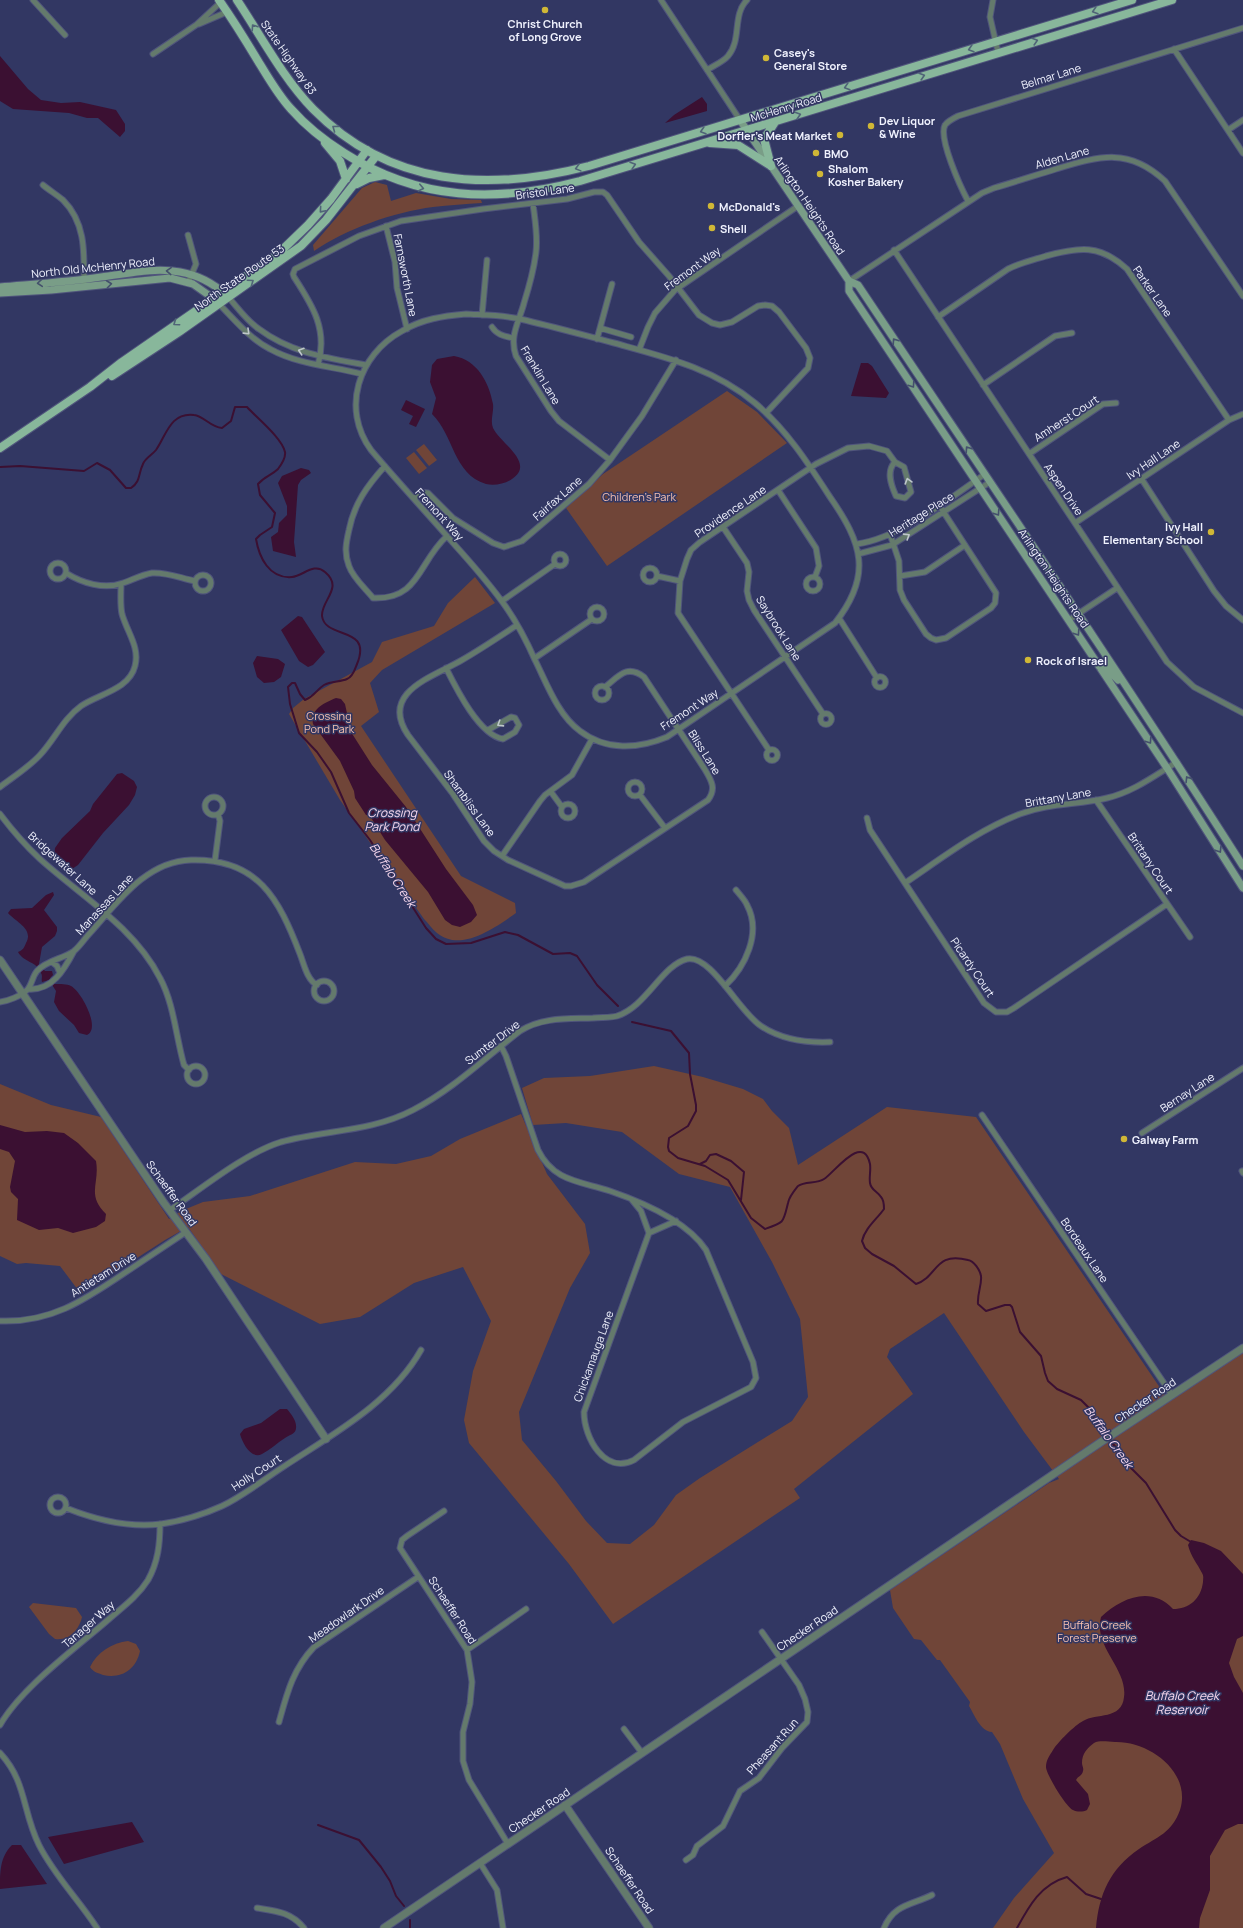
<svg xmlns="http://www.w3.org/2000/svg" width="1243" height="1928" font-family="Manrope,sans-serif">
  <rect width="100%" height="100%" fill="#323763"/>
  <path fill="#704538" d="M375 182 387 185 391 201 416 193 451 199 481 200 482 203C466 204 449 205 433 207 394 212 346 229 314 251L313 245 362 188Z
    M727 391 757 412 787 443 607 566 566 508 603 474Z
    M424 444 437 460 429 466 416 450Z
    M414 452 427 468 419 474 406 458Z
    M475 577 495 603 382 670 370 683 379 712 361 726 461 876 515 903 516 913C496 927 461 953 437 933 432 929 428 923 424 919L340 800 289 714 293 708 304 699 372 662 382 642 434 626 448 603Z
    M654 1066 703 1077 743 1089 763 1099 772 1111 789 1128 798 1165 887 1107 976 1117 1169 1401 1243 1352V1928H993L1014 1898 1054 1853 1023 1799 1000 1744 992 1732C980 1731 974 1714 969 1706L970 1702 940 1660H937L921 1640 914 1639 893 1608 890 1590 1049 1483 1059 1479 1024 1432 944 1313 890 1349 887 1357 913 1394 794 1489 800 1498 613 1624 569 1564 469 1443 464 1420 473 1371 491 1321 463 1267 414 1283 360 1317 320 1324 221 1274 188 1227 165 1240 81 1294 60 1266 26 1263 17 1264 0 1256V1084L51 1105 101 1117 169 1219 181 1211 203 1202 250 1196 355 1162 396 1164 431 1156 460 1139 521 1114 547 1174 585 1224 590 1253 570 1288 519 1412 522 1440 556 1481 586 1521 607 1543 630 1544 654 1525 676 1495 700 1478 792 1421 808 1397 800 1319 772 1262 730 1187 679 1174 622 1132 566 1123 533 1125 522 1088 544 1078 590 1076Z
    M33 1603 76 1608 82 1617C79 1630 69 1641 55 1639L49 1634 29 1607Z
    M128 1641 136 1644 140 1651C136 1670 121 1679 103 1675 98 1673 93 1672 90 1667 97 1652 112 1643 128 1641Z"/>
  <path fill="#3b1032" d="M0 56 28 89 41 100 61 103 80 102 116 110 125 124V131L120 137 98 118H87L69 113 13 109 0 101Z
    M702 97 707 104V111L665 123 674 115Z
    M454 356C477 360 489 382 493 404 494 412 490 420 493 428 500 443 536 463 512 479 505 484 494 486 486 484 453 474 454 435 432 414L436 398 430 382 432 365 437 359Z
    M861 363H868L872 366 889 393 886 398 851 396Z
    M406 400 425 409 416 427 409 424 413 416 401 410Z
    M301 468 309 470 311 473 301 480 298 485 294 542 296 557 273 551 271 537 278 532 279 523 287 515V506L278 483 282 476Z
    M298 616 302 617 325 652 313 665 308 667 299 661 281 630Z
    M257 656 278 659 285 664 281 677 274 682 264 683 257 677 253 663Z
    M336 698 341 699 345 704 351 732 372 765 406 807 446 869 473 905 477 915 471 922 460 927 452 925 445 920 428 892 385 840 370 816 366 815 355 798 354 791 340 761 313 724C310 709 324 703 336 698Z
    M122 773 134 781 137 787 135 795 129 805 103 833 78 865 72 869 67 870 54 858 55 848 62 838 90 811 93 804 117 774Z
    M53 892 54 895 44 910 57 927V931L55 936 42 947 39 964 45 971H52L53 975 50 978 55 984C60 984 67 984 71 986 82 992 101 1029 87 1035L79 1033 74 1025 59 1011 54 1002 56 991 49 980 42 982C41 979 43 976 41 973 37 961 24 963 18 952 23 950 24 948 26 943 34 929 16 922 8 913L11 909 32 908 46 895Z
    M0 1125 25 1132 47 1131 64 1133 78 1143 96 1161C100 1184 86 1194 106 1214L105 1221 96 1227 73 1233 58 1228 39 1230 17 1220 18 1199 11 1192 10 1187 15 1161 9 1152 0 1149Z
    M280 1409H287C291 1414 297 1421 296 1428 296 1434 289 1435 285 1438 277 1443 270 1450 262 1454 251 1460 242 1442 240 1434L244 1429 261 1423Z
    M1191 1540 1204 1543 1221 1551 1243 1574V1636L1237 1639 1229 1663 1234 1677 1243 1693V1824H1238L1225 1830 1210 1856V1890L1200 1918 1199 1928H1096C1099 1894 1110 1869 1139 1849 1157 1837 1172 1833 1180 1810 1192 1772 1149 1741 1115 1742 1108 1742 1100 1740 1094 1743 1087 1748 1082 1754 1082 1763 1082 1766 1084 1768 1083 1771 1082 1776 1078 1776 1076 1780L1088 1794 1090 1804 1087 1810C1083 1812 1077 1812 1073 1810 1066 1807 1046 1774 1046 1767 1046 1760 1050 1755 1053 1750 1058 1742 1075 1725 1083 1721 1096 1713 1122 1720 1124 1697 1128 1669 1093 1647 1101 1617 1121 1598 1151 1585 1173 1609 1189 1609 1201 1599 1203 1582 1203 1579 1204 1576 1202 1573 1197 1563 1191 1557 1188 1545Z
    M132 1822 144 1842 64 1864 48 1837Z
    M12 1845H21L47 1884 0 1889C0 1871 0 1857 12 1845Z"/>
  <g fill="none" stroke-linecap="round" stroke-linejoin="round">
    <path stroke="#3b1032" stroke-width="2" d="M0 467 20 466 84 471 97 463 110 470 126 488H131C141 481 138 474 143 464 145 458 152 455 156 450 166 436 170 412 194 415 204 416 210 427 222 428L231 421 235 407H247C257 418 282 438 285 452 286 458 281 465 278 469 272 475 265 476 258 484L260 495 275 513 272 527 260 535 256 539C259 557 269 579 292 577 303 576 314 562 325 572 344 588 321 600 322 616 325 640 373 625 357 664 355 669 353 677 347 679 340 682 331 681 324 685 316 690 315 696 305 700L300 694 295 683H292L288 687 290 704 299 733 317 752 331 772 349 813 370 840 426 928 436 939 446 944 471 943 505 932 518 935 553 954 570 953 577 956 597 985 618 1006
      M632 1022 671 1031 689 1053 690 1074 696 1105V1111L688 1126 669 1138 668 1147 669 1151 678 1158 705 1166 728 1180 751 1218 765 1229C785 1222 783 1223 788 1203 789 1197 794 1191 798 1186 805 1181 817 1184 824 1179 834 1173 863 1132 870 1164 871 1170 869 1177 870 1183 871 1190 877 1191 881 1197 883 1199 884 1205 884 1209 877 1219 865 1228 862 1241L865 1248 872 1254 894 1266 916 1284C938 1277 934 1251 968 1260 974 1261 980 1270 981 1276 982 1285 977 1294 978 1304L986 1311 1005 1305H1010L1012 1307 1020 1332 1041 1356 1045 1373 1048 1381 1057 1389 1081 1400 1089 1408 1100 1428 1122 1455 1131 1468 1146 1483 1175 1530 1181 1536 1191 1542
      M700 1164 706 1161 710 1155 716 1154 731 1161 744 1172 741 1200
      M318 1825 359 1840 381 1867 390 1881 396 1896 404 1906
      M410 1920V1928
      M1017 1928C1029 1906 1041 1884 1067 1877L1086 1894 1101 1899"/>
    <g stroke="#50557c" stroke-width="7">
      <path id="minor" d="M33 0 65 35
        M661 0 740 120
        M993 0 990 17 998 52
        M199 24 227 12
        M1174 49 1243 153
        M153 54 196 25 221 2
        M707 70C713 66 723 62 728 56 742 40 732 15 747 0
        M1228 130 1243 120
        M43 185C49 190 57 195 63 200 87 224 84 256 84 287
        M968 201C961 188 938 138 945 125 948 121 954 118 958 116L1243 28
        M533 204C535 220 538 236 536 252 534 269 529 287 524 303 519 322 509 336 516 356L551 411 559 421 610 460
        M386 226 395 262 397 288 407 329
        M188 235 196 264 188 283
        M894 250 1167 662 1194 687 1243 713
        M849 281 982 193 994 188C1015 182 1036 175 1056 169 1100 156 1129 147 1165 181L1243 296
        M229 298C238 308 247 321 259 329 291 353 328 358 366 365
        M219 304C235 320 250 339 270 349 299 365 332 366 362 374
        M466 314C483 315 503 315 520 319 551 326 583 335 614 343 665 357 713 368 755 403 786 429 808 463 830 497 862 543 873 575 835 623L667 737C638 749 606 751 580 731 558 715 547 684 535 660 527 642 517 623 506 607 490 584 472 564 454 544 426 512 398 482 371 450 341 409 358 355 402 331 422 319 443 316 466 314Z
        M482 315 487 260
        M938 317 1008 269C1020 263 1033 260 1046 256 1079 247 1100 244 1127 269L1229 420
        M492 327C497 335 504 336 513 338
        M600 328 631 337
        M597 339 612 284
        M639 350 648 327 655 313 675 290 798 206
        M318 365C328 330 313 306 294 277L293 274 295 269 359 236 401 221 483 209 567 199 594 192H603L607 195 639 242 669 276 699 315 712 323 720 325 732 322 758 306 765 305 772 306 779 312 806 348 810 358 808 368 766 413
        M983 385 1055 336 1072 333
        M1029 454 1103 404 1116 403
        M385 466C367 486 354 504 349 530 346 543 344 553 349 566 353 578 366 589 373 598 420 600 418 562 447 536
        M1141 478 1214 591 1226 606 1243 620
        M778 490 816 548 819 566 815 577
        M414 498 421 492 428 493 453 518 493 543 504 547 522 541 589 484 610 460 642 416 676 360
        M1075 523 1229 420 1243 414
        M723 527 747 563 749 572 747 591 749 600 754 610 823 714
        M890 534 899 561 900 590 904 600 926 634 931 638 936 640 946 638 991 608 995 603 996 593 939 505
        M857 544C900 538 949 499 985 474
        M554 560a6 6 0 1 1 12 0a6 6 0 1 1-12 0Z
        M858 554 892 545 990 482
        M50 571a8 8 0 1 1 16 0a8 8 0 1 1-16 0Z
        M643 575a7 7 0 1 1 14 0a7 7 0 1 1-14 0Z
        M66 573C82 583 104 590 123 583 132 580 141 575 152 573 167 572 180 578 195 581
        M195 583a8 8 0 1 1 16 0a8 8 0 1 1-16 0Z
        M657 576 680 581
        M900 576 925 572 965 545
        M806 584a7 7 0 1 1 14 0a7 7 0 1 1-14 0Z
        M502 601 555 564
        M590 614a7 7 0 1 1 14 0a7 7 0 1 1-14 0Z
        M839 618 877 678
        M1069 620 1117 588
        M517 625C499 637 481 649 462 660 433 677 379 692 408 735L453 794 484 841 494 851 508 860 565 886H571L584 882 708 800C717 788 711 780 704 768L644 677C627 664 619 676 605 687
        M535 658 592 619
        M446 668C456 688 479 735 503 739L515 732 519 725 515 718 511 717 488 730
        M874.5 682a5.5 5.5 0 1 1 11 0a5.5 5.5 0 1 1-11 0Z
        M595 693a7 7 0 1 1 14 0a7 7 0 1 1-14 0Z
        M820.5 719a5.5 5.5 0 1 1 11 0a5.5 5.5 0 1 1-11 0Z
        M766.5 755a5.5 5.5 0 1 1 11 0a5.5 5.5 0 1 1-11 0Z
        M769 750 678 613 680 581 687 559 691 550 700 542 816 464 848 448 869 446 887 451 895 462 904 467 911 492 905 498 896 496C891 485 886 471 895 462
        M628 789a7 7 0 1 1 14 0a7 7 0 1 1-14 0Z
        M0 787C13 777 29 767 40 755 55 739 63 719 81 706 98 694 129 690 135 666 140 647 127 632 122 614 120 605 121 594 121 584
        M551 792 562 807
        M640 795 665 828
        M205 806a9 9 0 1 1 18 0a9 9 0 1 1-18 0Z
        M1096 800 1190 937
        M561 811a7 7 0 1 1 14 0a7 7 0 1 1-14 0Z
        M0 814C12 830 25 845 40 859 81 896 134 927 160 978 174 1004 176 1037 184 1065L189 1070
        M867 818 870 830 984 1003 996 1012H1007L1014 1008 1167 904
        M502 856 540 801 545 795 572 775 592 739
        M215 860 220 821 218 814
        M905 883C942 858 978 830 1020 814 1049 803 1078 805 1107 798 1133 792 1154 776 1177 762
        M52 962 57 966 60 973
        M314 991a10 10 0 1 1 20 0a10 10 0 1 1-20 0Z
        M725 986C745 967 762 933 747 905 745 900 740 895 736 890
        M28 989C52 991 64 970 74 951
        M0 1002C8 1001 21 996 27 990 32 985 32 977 37 971 47 960 63 959 74 951 80 946 85 938 90 933 117 903 146 861 191 860 258 858 279 899 300 954 304 964 307 980 317 985
        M501 1046 506 1056 538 1150C554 1182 580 1181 610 1191 642 1202 687 1221 706 1250L753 1362 756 1378 751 1387 683 1422 634 1460C605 1475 584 1438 584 1412L649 1233 641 1211 632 1200
        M187 1075a9 9 0 1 1 18 0a9 9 0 1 1-18 0Z
        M982 1115 1172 1395
        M1142 1133 1243 1068
        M1242 1171 1243 1173
        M170 1210C201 1189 245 1153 281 1142 325 1130 371 1132 413 1110 452 1090 485 1058 520 1031 542 1017 568 1019 593 1018 601 1017 610 1018 617 1016 646 1007 662 965 687 959 711 954 739 1012 761 1026 782 1040 806 1043 830 1042
        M649 1233 676 1221
        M0 1321C50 1323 83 1301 123 1274 144 1260 165 1246 186 1232
        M50 1505a8 8 0 1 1 16 0a8 8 0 1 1-16 0Z
        M66 1508C96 1520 128 1528 161 1524 182 1521 202 1515 222 1506 243 1496 263 1480 283 1467 333 1434 391 1403 421 1350
        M444 1511 407 1536 402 1540 400 1548 467 1650 472 1682 470 1704 463 1732V1761L469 1780 508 1844
        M467 1650 526 1609
        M279 1722C287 1693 293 1669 314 1647L418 1577
        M0 1725C22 1687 76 1648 109 1619 123 1607 138 1596 148 1580 158 1562 160 1544 160 1524
        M624 1729 642 1753
        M0 1753C27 1782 22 1811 39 1845 54 1875 79 1900 97 1928
        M686 1860 693 1855 697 1846 723 1826 740 1791 759 1778 782 1748 807 1722 808 1712 805 1699 799 1685 762 1632
        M480 1863 497 1890 503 1928
        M257 1908C276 1911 291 1912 304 1928
        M884 1928C894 1904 912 1905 932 1895"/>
    </g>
    <g stroke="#50557c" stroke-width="9">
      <path id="tertiary" d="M0 960 164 1203 206 1259 326 1439
        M565 1805 649 1928
        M384 1928 1101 1442 1243 1348"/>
    </g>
    <g stroke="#50557c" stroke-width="9">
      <path id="secondary" d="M740 120 849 281V291L1167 768 1243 888
        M849 281 858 285C987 478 1118 670 1243 866
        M0 287C34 284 67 282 101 277 126 274 154 267 180 272 197 275 213 283 226 295
        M0 293 51 290 170 278 193 284 217 301
        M1099 666 1103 665 1118 680"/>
    </g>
    <g stroke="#50557c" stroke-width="10">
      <path id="primary" d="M219 0C233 20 246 41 258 61 268 77 278 95 291 109 306 126 325 141 344 153 419 201 496 203 580 181L1172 0
        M237 0C261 36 283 78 313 109 390 187 488 192 589 166L1132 0
        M325 143 340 161 346 179
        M710 143 738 145 771 166
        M771 166 764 139 775 122
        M357 184 369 178 384 175
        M112 376 179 332 301 246 326 220 376 156
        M0 448 90 387 122 362 278 254 308 225 331 199 367 150"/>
    </g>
    <use href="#minor" stroke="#647a6c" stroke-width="5"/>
    <use href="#tertiary" stroke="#647a6c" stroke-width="7"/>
    <use href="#secondary" stroke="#799d87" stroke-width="7"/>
    <use href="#primary" stroke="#88b79b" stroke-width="8"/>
  </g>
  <defs><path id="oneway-chevron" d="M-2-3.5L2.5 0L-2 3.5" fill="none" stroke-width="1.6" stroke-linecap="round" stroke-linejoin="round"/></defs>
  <g stroke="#506477">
    <use href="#oneway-chevron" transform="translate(1095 11) rotate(163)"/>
    <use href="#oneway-chevron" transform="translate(254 27) rotate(-124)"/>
    <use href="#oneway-chevron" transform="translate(1035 41) rotate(-17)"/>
    <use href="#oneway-chevron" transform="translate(971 49) rotate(163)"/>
    <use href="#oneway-chevron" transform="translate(922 76) rotate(-17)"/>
    <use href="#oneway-chevron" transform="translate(847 87) rotate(163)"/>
    <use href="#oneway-chevron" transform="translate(798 115) rotate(-17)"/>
    <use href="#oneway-chevron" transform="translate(335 128) rotate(-144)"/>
    <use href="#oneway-chevron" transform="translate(703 131) rotate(163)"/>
    <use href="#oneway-chevron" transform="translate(633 165) rotate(-17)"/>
    <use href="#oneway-chevron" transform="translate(578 168) rotate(165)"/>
    <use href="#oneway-chevron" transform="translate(421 188) rotate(13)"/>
    <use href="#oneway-chevron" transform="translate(322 210) rotate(131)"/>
    <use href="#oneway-chevron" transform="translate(251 282) rotate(-35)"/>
    <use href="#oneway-chevron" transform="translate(176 323) rotate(145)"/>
  </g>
  <g stroke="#44506c">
    <use href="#oneway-chevron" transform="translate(169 271) rotate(-177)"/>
    <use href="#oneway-chevron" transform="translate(40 283) rotate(175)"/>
    <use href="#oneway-chevron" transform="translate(109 284) rotate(-7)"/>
    <use href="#oneway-chevron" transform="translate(895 341) rotate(-124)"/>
    <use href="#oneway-chevron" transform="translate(912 385) rotate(56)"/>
    <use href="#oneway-chevron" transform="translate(968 449) rotate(-124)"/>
    <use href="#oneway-chevron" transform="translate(997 513) rotate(56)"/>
    <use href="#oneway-chevron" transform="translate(1077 633) rotate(56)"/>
    <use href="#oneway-chevron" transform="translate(1149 741) rotate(56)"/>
    <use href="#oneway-chevron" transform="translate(1188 779) rotate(-122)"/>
    <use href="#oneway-chevron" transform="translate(1219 850) rotate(58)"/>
  </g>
  <g stroke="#bfc8cb">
    <use href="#oneway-chevron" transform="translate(247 332) rotate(44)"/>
    <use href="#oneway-chevron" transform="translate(301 351) rotate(-162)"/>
    <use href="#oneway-chevron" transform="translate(908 481) rotate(-106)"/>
    <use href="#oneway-chevron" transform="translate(907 536) rotate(-32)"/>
    <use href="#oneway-chevron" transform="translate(500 724) rotate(148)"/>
  </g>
  <g fill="#d0b736" stroke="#323763" stroke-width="1.5">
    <circle cx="545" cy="10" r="4"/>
    <circle cx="766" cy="58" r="4"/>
    <circle cx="871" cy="126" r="4"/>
    <circle cx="840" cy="135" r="4"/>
    <circle cx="816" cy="153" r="4"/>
    <circle cx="820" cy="174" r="4"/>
    <circle cx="711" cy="206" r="4"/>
    <circle cx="712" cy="228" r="4"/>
    <circle cx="1211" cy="532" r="4"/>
    <circle cx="1028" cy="660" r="4"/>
    <circle cx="1124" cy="1139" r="4"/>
  </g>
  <g text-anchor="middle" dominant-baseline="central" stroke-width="3" stroke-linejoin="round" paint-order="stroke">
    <g font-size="11" font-weight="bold" fill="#f0f2fe" stroke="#323763" text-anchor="start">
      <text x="545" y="23" text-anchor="middle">Christ Church<tspan x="545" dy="13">of Long Grove</tspan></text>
      <text x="774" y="52">Casey's<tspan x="774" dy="13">General Store</tspan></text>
      <text x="879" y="120">Dev Liquor<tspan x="879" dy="13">&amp; Wine</tspan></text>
      <text x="832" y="135" text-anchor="end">Dorfler's Meat Market</text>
      <text x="824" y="153">BMO</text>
      <text x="828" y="168">Shalom<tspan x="828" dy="13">Kosher Bakery</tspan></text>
      <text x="719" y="206">McDonald's</text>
      <text x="720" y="228">Shell</text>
      <text x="1203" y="526" text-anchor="end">Ivy Hall<tspan x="1203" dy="13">Elementary School</tspan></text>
      <text x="1036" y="660">Rock of Israel</text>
      <text x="1132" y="1139">Galway Farm</text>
    </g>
    <g font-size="11" fill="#f0f2fe" stroke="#323763">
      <text transform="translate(289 57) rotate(55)">State Highway 83</text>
      <text transform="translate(1051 76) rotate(-17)">Belmar Lane</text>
      <text transform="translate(786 107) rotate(-17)">McHenry Road</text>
      <text transform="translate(1062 157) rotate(-16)">Alden Lane</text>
      <text transform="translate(545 191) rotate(-8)">Bristol Lane</text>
      <text transform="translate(810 205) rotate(56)">Arlington Heights Road</text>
      <text transform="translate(93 267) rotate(-6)">North Old McHenry Road</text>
      <text transform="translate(692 268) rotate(-36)">Fremont Way</text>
      <text transform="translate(406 275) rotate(79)">Farnsworth Lane</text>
      <text transform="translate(239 277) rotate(-35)">North State Route 53</text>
      <text transform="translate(1153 291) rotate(55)">Parker Lane</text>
      <text transform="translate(541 375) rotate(59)">Franklin Lane</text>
      <text transform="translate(1066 418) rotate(-33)">Amherst Court</text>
      <text transform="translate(1153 459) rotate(-34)">Ivy Hall Lane</text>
      <text transform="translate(1064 489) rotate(56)">Aspen Drive</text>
      <text transform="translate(557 498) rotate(-41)">Fairfax Lane</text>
      <text transform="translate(730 511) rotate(-34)">Providence Lane</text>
      <text transform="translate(440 514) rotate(48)">Fremont Way</text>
      <text transform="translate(921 514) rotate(-32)">Heritage Place</text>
      <text transform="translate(1054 578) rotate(56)">Arlington Heights Road</text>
      <text transform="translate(779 628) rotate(58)">Saybrook Lane</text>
      <text transform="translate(689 709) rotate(-33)">Fremont Way</text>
      <text transform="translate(705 752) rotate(58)">Bliss Lane</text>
      <text transform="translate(1058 797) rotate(-10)">Brittany Lane</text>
      <text transform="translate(470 803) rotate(54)">Shambliss Lane</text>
      <text transform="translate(63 863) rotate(42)">Bridgewater Lane</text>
      <text transform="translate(1151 863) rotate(56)">Brittany Court</text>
      <text transform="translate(104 904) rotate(-47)">Manassas Lane</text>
      <text transform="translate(973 967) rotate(56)">Picardy Court</text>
      <text transform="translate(492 1042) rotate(-37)">Sumter Drive</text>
      <text transform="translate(1187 1092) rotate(-33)">Bernay Lane</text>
      <text transform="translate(172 1193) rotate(54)">Schaeffer Road</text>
      <text transform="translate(1085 1250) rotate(56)">Bordeaux Lane</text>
      <text transform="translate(103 1274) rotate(-32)">Antietam Drive</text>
      <text transform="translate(593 1356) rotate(-70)">Chickamauga Lane</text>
      <text transform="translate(1145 1400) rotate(-34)">Checker Road</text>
      <text transform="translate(256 1472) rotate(-33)">Holly Court</text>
      <text transform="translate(453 1610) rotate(57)">Schaeffer Road</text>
      <text transform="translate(346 1614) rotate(-35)">Meadowlark Drive</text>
      <text transform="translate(88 1624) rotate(-41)">Tanager Way</text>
      <text transform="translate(807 1628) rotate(-34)">Checker Road</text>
      <text transform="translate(772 1746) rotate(-48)">Pheasant Run</text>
      <text transform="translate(539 1810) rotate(-34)">Checker Road</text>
      <text transform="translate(630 1880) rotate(56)">Schaeffer Road</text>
    </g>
    <g font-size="11" fill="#f7c0af" stroke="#323763">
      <text x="639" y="496">Children's Park</text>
      <text x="329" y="715">Crossing<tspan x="329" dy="13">Pond Park</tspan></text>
      <text x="1097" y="1624">Buffalo Creek<tspan x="1097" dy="13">Forest Preserve</tspan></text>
    </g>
    <g font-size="12" font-style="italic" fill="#f8d8ee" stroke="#323763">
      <text x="392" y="812">Crossing<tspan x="392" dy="14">Park Pond</tspan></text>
      <text transform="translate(393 875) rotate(57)">Buffalo Creek</text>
      <text transform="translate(1109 1437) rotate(54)">Buffalo Creek</text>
      <text x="1182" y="1695">Buffalo Creek<tspan x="1182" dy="14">Reservoir</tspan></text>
    </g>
  </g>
</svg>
